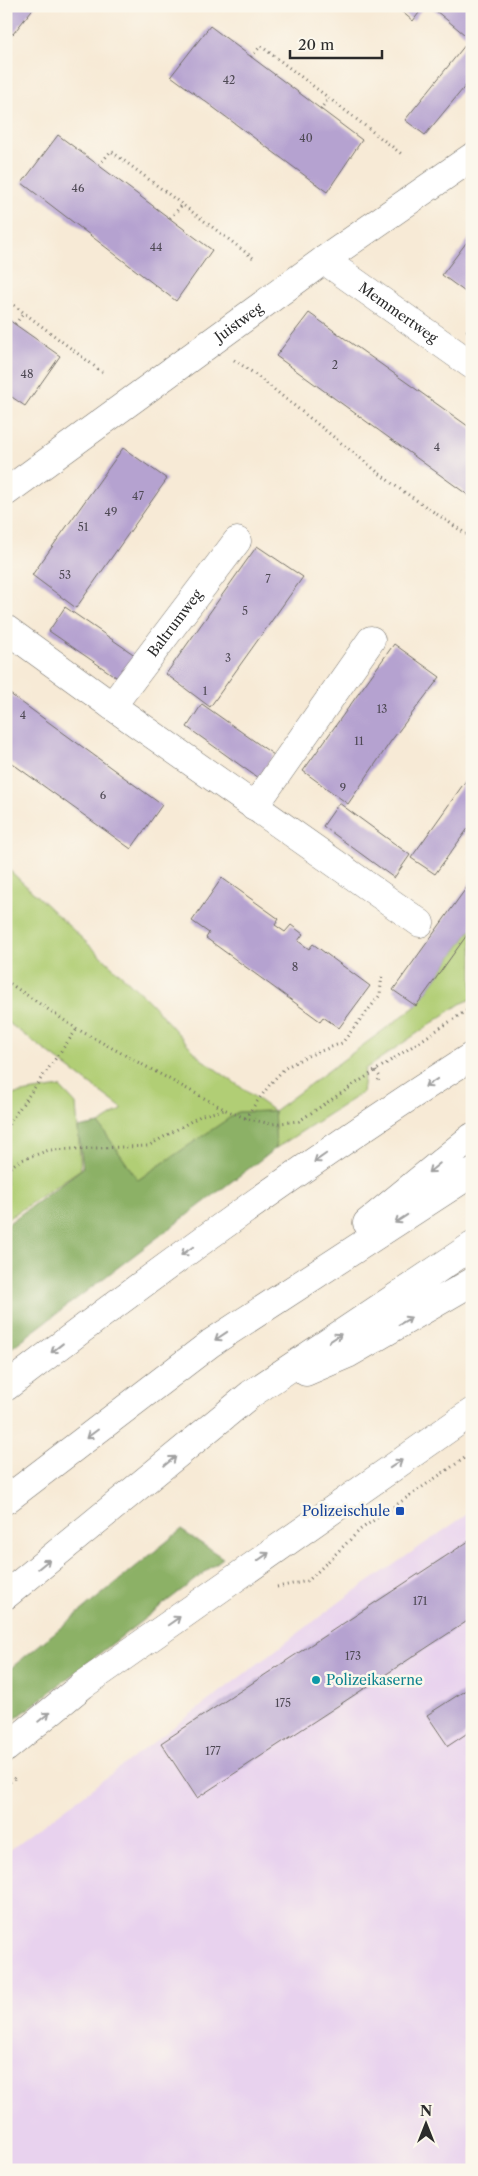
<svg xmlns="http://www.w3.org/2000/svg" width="478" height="2176" font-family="'Libre Caslon Text',serif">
  <rect width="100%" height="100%" fill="#fbf7ec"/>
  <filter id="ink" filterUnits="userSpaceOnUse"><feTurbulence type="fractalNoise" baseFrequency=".02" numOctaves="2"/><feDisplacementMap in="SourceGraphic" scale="10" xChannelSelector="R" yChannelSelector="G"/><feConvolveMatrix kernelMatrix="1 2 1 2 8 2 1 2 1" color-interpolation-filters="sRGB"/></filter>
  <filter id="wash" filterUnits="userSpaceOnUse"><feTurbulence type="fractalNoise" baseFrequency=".0096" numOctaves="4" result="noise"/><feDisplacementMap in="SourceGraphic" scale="20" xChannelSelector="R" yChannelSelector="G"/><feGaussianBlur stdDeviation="1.12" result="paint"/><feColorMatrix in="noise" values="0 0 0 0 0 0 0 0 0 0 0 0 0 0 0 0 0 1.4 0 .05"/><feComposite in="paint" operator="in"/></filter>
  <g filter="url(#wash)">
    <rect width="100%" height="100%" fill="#f7ead6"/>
    <path fill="#e8d2ee" d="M472 1511V2170H6V1853L345 1598Z"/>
    <path fill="#b1ce75" stroke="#6e7c50" d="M6 867 150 1002 200 1058 274 1111 416 1006 472 928V999L460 1004 365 1069 362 1093 276 1148 274 1111 238 1112 138 1180 99 1124 123 1109 6 1021Z
      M60 1087 76 1104 81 1169 6 1220V1103L15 1094Z"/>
    <path fill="#8cb166" stroke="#5c6e48" d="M274 1111 276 1148 6 1352V1225L83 1168 78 1128 99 1124 138 1180 238 1112Z
      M181 1530 223 1558 6 1726V1672Z"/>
    <g id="blocks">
      <path fill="#b5a2d0" d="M6 6H35L13 34 6 30Z
        M395 6H424L413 21Z
        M430 6H472V78L425 135 405 120 470 39Z
        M210 26 362 140 327 192 171 76Z
        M58 135 212 250 176 301 22 183Z
        M472 235V297L442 275Z
        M309 313 472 429V498L276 356Z
        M6 318 60 356 25 406 6 393Z
        M472 322V335L466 331Z
        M123 448 167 479 76 608 32 575Z
        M257 546 303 577 210 707 166 674Z
        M65 607 139 658 122 681 49 631Z
        M394 644 440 677 391 741 348 804 303 771Z
        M6 691 162 805 131 849 6 759Z
        M202 704 274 755 258 778 187 727Z
        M472 772V823L435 874 411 858Z
        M339 803 410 855 394 878 323 826Z
        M222 878 279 919 275 925 285 932 291 925 303 934 298 941 309 949 313 944 370 986 339 1028 323 1017 320 1021 206 938 209 933 192 921Z
        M472 880V928L416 1006 393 990Z
        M472 1539V1618L197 1798 161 1743Z
        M472 1686V1730L448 1746 427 1715Z"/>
    </g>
  </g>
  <g filter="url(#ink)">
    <use href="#blocks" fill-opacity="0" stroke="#726e67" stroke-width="1"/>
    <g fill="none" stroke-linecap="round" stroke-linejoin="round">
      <g stroke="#726e67" stroke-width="29">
        <g id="minor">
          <path id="s1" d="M324 260 472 365"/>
          <path id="s2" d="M6 492 324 260 472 157"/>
          <path d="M6 629 112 706 420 923"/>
          <path id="s3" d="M112 706 237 541"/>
          <path d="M254 807 371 640"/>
        </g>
      </g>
      <g stroke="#726e67" stroke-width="29">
        <path id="secondary" d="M6 1387C157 1271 312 1159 472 1056
          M6 1748 83 1685 472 1412"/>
      </g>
      <g stroke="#726e67" stroke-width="29">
        <path id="motorway" d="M367 1223 472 1137
          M306 1372 348 1354 472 1282
          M6 1500 211 1343 472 1173
          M6 1595 251 1394 472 1246"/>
      </g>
      <path stroke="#726e67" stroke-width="3" stroke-dasharray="1 4" stroke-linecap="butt" d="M251 57 261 46 403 155
        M320 110 328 99
        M99 165 111 151 256 260
        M170 218 182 205
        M6 299 102 372
        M15 324 24 313
        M234 360 252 372 394 485 472 538
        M6 981 77 1029 226 1110 245 1118 271 1124 299 1121 472 1007
        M376 1071 380 1077 378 1081
        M245 1118 271 1083 285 1068 305 1057 342 1043 380 995 382 973
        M6 1129 11 1120 77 1029
        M6 1170 19 1161 49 1150 148 1146 202 1115 225 1110
        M277 1587 308 1581 361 1529 472 1453
        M6 1785 16 1777"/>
      <use href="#minor" stroke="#fff" stroke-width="28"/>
      <use href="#secondary" stroke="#fff" stroke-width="28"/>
      <use href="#motorway" stroke="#fff" stroke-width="28"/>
    </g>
    <defs><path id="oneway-shaft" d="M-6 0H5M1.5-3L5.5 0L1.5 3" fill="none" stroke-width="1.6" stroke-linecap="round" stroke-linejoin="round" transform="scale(1.25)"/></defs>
    <g stroke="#a0a0a0">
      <use href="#oneway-shaft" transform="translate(431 1083) rotate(146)"/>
      <use href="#oneway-shaft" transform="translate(320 1158) rotate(145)"/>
      <use href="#oneway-shaft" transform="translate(434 1168) rotate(141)"/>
      <use href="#oneway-shaft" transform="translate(401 1219) rotate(147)"/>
      <use href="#oneway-shaft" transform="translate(187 1251) rotate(145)"/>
      <use href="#oneway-shaft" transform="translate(405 1321) rotate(-31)"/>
      <use href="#oneway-shaft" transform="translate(221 1336) rotate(146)"/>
      <use href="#oneway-shaft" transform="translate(335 1338) rotate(-34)"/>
      <use href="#oneway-shaft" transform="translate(57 1348) rotate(142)"/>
      <use href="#oneway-shaft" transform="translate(92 1434) rotate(143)"/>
      <use href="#oneway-shaft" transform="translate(170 1461) rotate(-39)"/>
      <use href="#oneway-shaft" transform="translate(396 1464) rotate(-34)"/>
      <use href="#oneway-shaft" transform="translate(263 1557) rotate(-35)"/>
      <use href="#oneway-shaft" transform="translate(44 1564) rotate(-39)"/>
      <use href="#oneway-shaft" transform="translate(174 1621) rotate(-35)"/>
      <use href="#oneway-shaft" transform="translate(44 1717) rotate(-39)"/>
    </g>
  </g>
  <rect fill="#1a4fb4" stroke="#fbf7ec" stroke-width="2" x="395" y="1506" width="10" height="10" rx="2.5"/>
  <circle fill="#0f9aa8" stroke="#fbf7ec" stroke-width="2" cx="316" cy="1680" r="5"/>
  <g text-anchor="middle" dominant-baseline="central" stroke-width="5" stroke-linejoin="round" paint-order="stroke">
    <g font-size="11" fill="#4e4954">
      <text x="229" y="80">42</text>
      <text x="306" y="138">40</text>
      <text x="78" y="188">46</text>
      <text x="156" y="247">44</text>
      <text x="335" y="365">2</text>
      <text x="27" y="374">48</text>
      <text x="437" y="447">4</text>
      <text x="138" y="496">47</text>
      <text x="111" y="512">49</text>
      <text x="83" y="527">51</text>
      <text x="65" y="575">53</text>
      <text x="268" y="579">7</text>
      <text x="245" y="611">5</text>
      <text x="228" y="658">3</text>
      <text x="205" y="691">1</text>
      <text x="382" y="709">13</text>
      <text x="23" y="715">4</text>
      <text x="359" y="741">11</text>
      <text x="343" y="788">9</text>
      <text x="103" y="795">6</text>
      <text x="295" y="967">8</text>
      <text x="420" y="1601">171</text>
      <text x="353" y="1656">173</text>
      <text x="283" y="1703">175</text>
      <text x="213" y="1751">177</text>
    </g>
    <g font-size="14" fill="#2b2b2b" stroke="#fbf7ec">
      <text stroke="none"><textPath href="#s1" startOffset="91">Memmertweg</textPath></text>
      <text stroke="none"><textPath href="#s2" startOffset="288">Juistweg</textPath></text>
      <text stroke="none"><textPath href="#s3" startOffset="104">Baltrumweg</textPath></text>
    </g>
    <g font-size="14" fill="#164399" stroke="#fbf7ec" text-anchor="end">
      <text x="390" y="1511">Polizeischule</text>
    </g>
    <g font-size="14" fill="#0d838f" stroke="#fbf7ec" text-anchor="start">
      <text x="326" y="1680">Polizeikaserne</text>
    </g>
  </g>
  <rect width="478" height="2176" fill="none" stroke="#fbf7ec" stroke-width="25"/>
  <g transform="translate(426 2124)" stroke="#fbf7ec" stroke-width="4" paint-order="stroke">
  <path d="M0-4L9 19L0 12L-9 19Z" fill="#2b2b2b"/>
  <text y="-8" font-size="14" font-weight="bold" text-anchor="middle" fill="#2b2b2b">N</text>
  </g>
  <path d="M290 50v8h92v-8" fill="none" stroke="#2b2b2b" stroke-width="2.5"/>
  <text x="298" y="50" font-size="15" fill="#2b2b2b" stroke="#fbf7ec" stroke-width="4" paint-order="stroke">20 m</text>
</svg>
